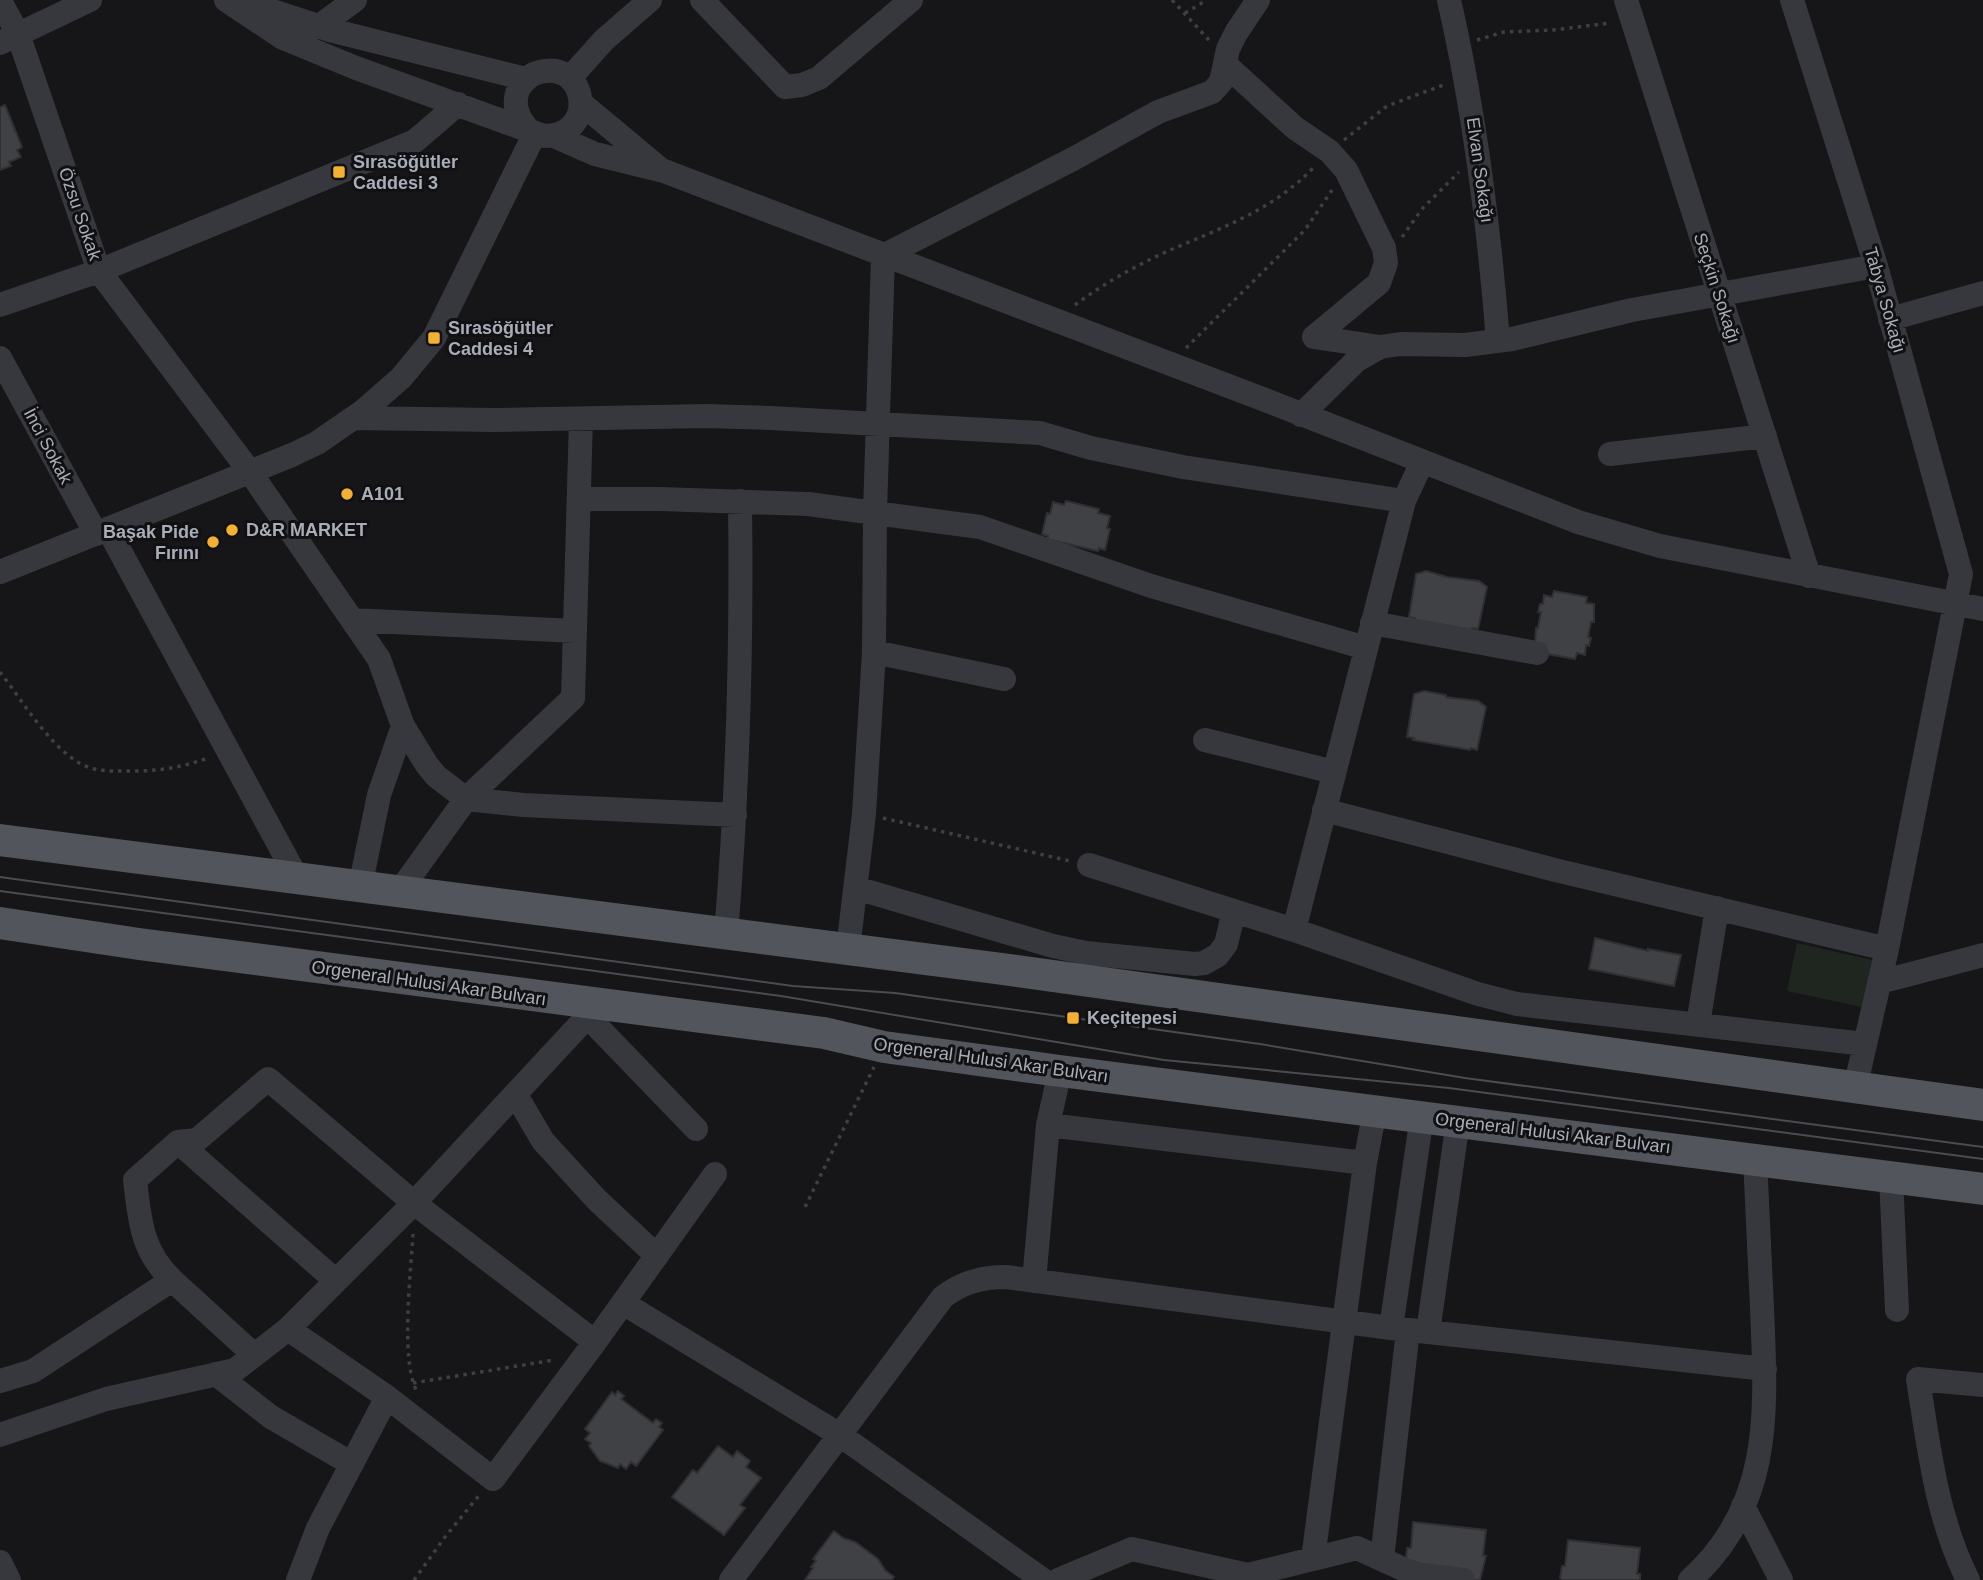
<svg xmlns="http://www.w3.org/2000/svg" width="1983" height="1580" font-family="Helvetica,sans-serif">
  <rect width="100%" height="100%" fill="#161618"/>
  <path fill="#1e261f" d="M1797 943 1872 960 1862 1007 1787 991Z"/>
  <path fill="#404145" stroke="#303034" stroke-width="2" d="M5 105 22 147 17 150 21 157 9 162 11 166 0 170V107Z
    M1066 501 1099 509 1098 513 1110 516 1107 528 1110 529 1105 550 1099 548 1098 551 1047 539 1048 536 1042 534 1047 513 1050 514 1053 502 1064 505Z
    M1426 571 1447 577 1479 581 1487 587 1478 629 1472 628V630L1415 620V618L1409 617 1416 574Z
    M1554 591 1587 597 1586 603 1594 604V622H1591L1588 637 1591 638 1589 646 1586 645 1585 655 1577 653 1575 659 1542 653 1535 645 1536 628H1538L1541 612H1538L1540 604H1543L1544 595 1552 597Z
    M1424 691 1446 695V697L1478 701 1486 707 1477 750 1471 748 1470 750 1413 740 1414 738 1407 737 1414 694Z
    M1595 938 1648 951V949L1681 955 1674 986 1589 969Z
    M618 1391 624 1396 621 1399 653 1423 656 1419 662 1423 659 1427 663 1430 636 1466 631 1462 626 1469 620 1464 618 1468 600 1461 589 1446 591 1443 585 1439 590 1433 585 1429 612 1392 615 1395Z
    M718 1446 733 1457 737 1451 750 1461 746 1467 761 1478 740 1505 745 1508 724 1535 672 1497 693 1470 697 1473Z
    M1413 1522 1486 1530 1483 1555 1486 1556 1480 1580H1465L1406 1559 1407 1548H1411Z
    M834 1531 843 1538 855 1542 878 1559 885 1570 894 1577 892 1580H805L813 1568 811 1567 816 1561 813 1559Z
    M1568 1540 1640 1548 1637 1574H1640V1580H1563L1560 1578 1562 1566H1565Z"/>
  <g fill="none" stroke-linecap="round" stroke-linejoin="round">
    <path stroke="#3d3f44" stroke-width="3.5" stroke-dasharray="3.5 5" stroke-linecap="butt" d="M1172 0 1209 40
      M1185 13 1207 0
      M1477 40 1504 32 1553 30 1611 23
      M1344 140 1387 106 1446 84
      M1402 237 1422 209 1459 172
      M1075 305C1103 284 1135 266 1168 251 1221 228 1274 210 1315 166
      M1186 348 1305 230 1332 190
      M0 672C23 701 55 757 91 768 105 772 119 771 134 771 160 771 183 767 208 758
      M883 818 1070 861
      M805 1207 874 1067
      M413 1234C411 1272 400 1360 417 1392
      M413 1383 554 1360
      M414 1580 445 1537 481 1493"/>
    <path stroke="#37383d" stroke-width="24" d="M226 0 283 38 356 68 544 136C599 136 587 60 540 72 531 74 524 80 519 88 512 103 517 117 527 128
      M702 0 785 87 802 85 819 78 911 0
      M1449 0C1475 113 1489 226 1498 341
      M1626 0 1809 576
      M1792 0 1876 266 1961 574 1887 949 1855 1088
      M0 1 18 34 99 271 250 472 379 659 403 726 427 765 436 776 466 799 523 805 735 815
      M242 1 330 30 526 79
      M318 27 355 0
      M0 43 90 0
      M1225 64 1295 128 1329 151 1346 170 1384 248 1386 263 1379 283 1314 337
      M570 78 604 40 650 0
      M581 103 660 169
      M554 136 595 154 664 171 1260 398 1578 522 1660 546 1983 609
      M0 305 99 271 415 141 458 104
      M1890 319 1983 293
      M1314 337 1380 347
      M0 358 96 534
      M1301 415 1357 360 1380 347 1400 344 1465 345 1512 339 1632 310 1876 266
      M354 418 495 420 706 416 771 418 1040 433 1091 448 1183 467 1404 501 1422 462
      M1610 454 1765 436
      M579 499H659L808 504 980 527 1151 586 1366 648
      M108 529 297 878
      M0 572 292 455 317 443 362 412 401 378 434 338 535 133
      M352 620 575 631
      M1372 623 1537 653
      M874 652 1004 679
      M1205 740 1334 772
      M1324 810 1555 870 1887 949
      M1089 865 1294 930 1478 994 1517 1004 1865 1044
      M360 887 379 795 403 726
      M856 888 1053 946 1086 953 1195 964 1204 963 1218 955 1226 944 1234 911
      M399 892 466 799 573 698 581 419
      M1294 930 1404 501
      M726 934C738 789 742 646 740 501
      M848 949 864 814 874 652 875 513 883 256 1073 159 1158 112 1212 92 1221 82 1228 49 1236 33 1258 0
      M1880 982 1983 955
      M588 1017 696 1129
      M1698 1024 1717 908
      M516 1095 543 1141 597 1200 657 1256
      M1048 1125 1365 1163
      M178 1142 336 1281
      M1891 1177 1897 1310
      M172 1280C141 1250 140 1221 135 1180L178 1142 197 1140 268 1079 414 1203 595 1342
      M1034 1281 1048 1125 1060 1071
      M623 1303 840 1435 1043 1580
      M1391 1328 1422 1116
      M288 1329 387 1397 493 1479 595 1342 715 1174
      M1428 1332 1458 1121
      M216 1374 271 1417 352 1464
      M0 1381 33 1371 172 1280 254 1355
      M0 1435 106 1399 235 1370 288 1329 414 1203 598 1005
      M1743 1506 1781 1580
      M1313 1559 1365 1163 1375 1110
      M1382 1559 1408 1330
      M0 1562 9 1580
      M298 1580 318 1528 387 1397
      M731 1580 943 1297C963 1282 982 1277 1006 1277L1391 1328 1765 1369
      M1058 1580 1132 1549 1248 1575 1357 1548 1414 1574 1463 1580
      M1690 1580C1774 1505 1766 1409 1762 1308 1760 1258 1757 1209 1755 1159
      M1968 1580C1936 1516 1929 1448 1918 1379L1983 1385"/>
    <path stroke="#53555c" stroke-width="32" d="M0 840 995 968 1983 1105
      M0 923 139 944 824 1033 884 1047 1060 1071 1983 1189"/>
    <path stroke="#4a4c52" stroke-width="2" d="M0 877 793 986 895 993 1260 1044 1465 1078 1983 1147
      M0 891 781 996 1164 1060 1449 1088 1983 1159"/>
  </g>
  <g fill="#f2b134" stroke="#111113" stroke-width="2.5">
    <rect x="332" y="165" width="14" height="14" rx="3.5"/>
    <rect x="427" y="331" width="14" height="14" rx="3.5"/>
    <circle cx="347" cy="494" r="7"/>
    <circle cx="232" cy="530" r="7"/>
    <circle cx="213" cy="542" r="7"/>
    <rect x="1066" y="1011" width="14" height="14" rx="3.5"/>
  </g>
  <g text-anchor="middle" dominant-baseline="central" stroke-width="6" stroke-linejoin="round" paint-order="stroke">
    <g font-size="18" font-weight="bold" fill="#a8adb8" stroke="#111113" text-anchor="start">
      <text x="353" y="162">Sırasöğütler<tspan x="353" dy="21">Caddesi 3</tspan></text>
      <text x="448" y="328">Sırasöğütler<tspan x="448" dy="21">Caddesi 4</tspan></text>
      <text x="361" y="494">A101</text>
      <text x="246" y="530">D&amp;R MARKET</text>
      <text x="199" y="532" text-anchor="end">Başak Pide<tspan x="199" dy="21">Fırını</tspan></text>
      <text x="1087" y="1018">Keçitepesi</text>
    </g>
    <g font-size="18" fill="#a8adb8" stroke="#111113">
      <text transform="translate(1480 170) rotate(82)">Elvan Sokağı</text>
      <text transform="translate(80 214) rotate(71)">Özsu Sokak</text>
      <text transform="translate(1717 288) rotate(72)">Seçkin Sokağı</text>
      <text transform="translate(1885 300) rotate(74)">Tabya Sokağı</text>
      <text transform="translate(48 446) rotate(62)">İnci Sokak</text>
      <text transform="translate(429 983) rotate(8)">Orgeneral Hulusi Akar Bulvarı</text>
      <text transform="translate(991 1060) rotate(8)">Orgeneral Hulusi Akar Bulvarı</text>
      <text transform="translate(1553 1133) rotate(7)">Orgeneral Hulusi Akar Bulvarı</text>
    </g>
  </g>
</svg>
